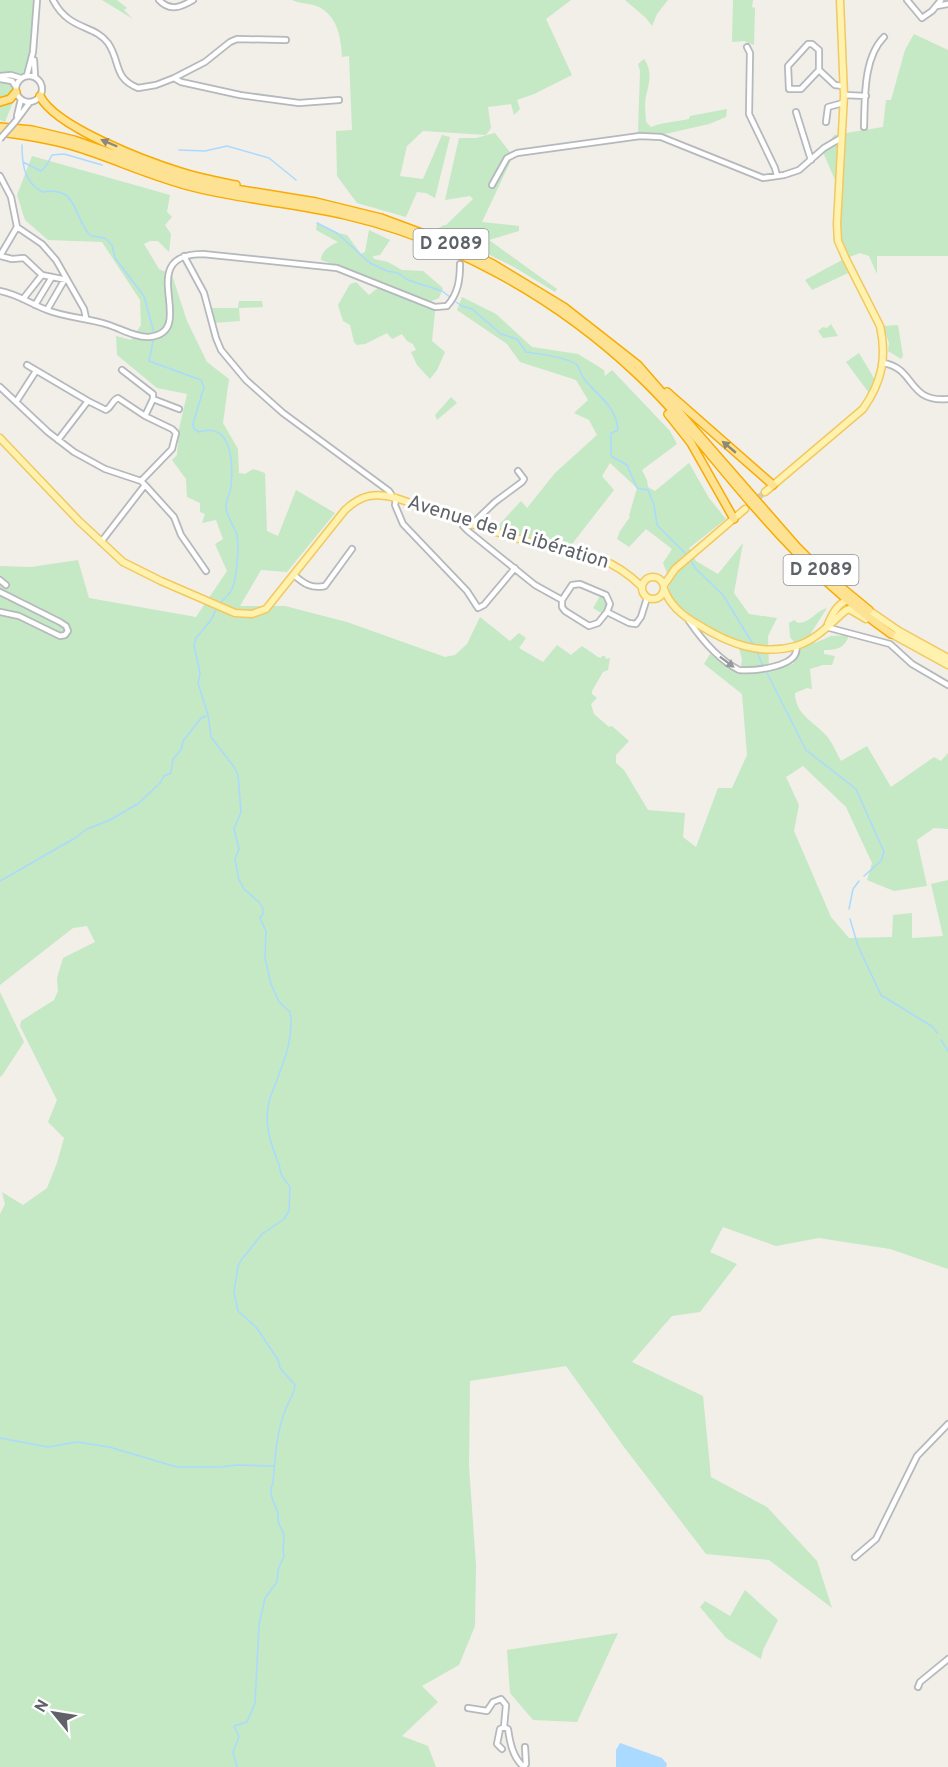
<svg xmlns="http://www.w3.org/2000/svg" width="948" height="1767" font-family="Overpass,sans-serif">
  <rect width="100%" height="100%" fill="#f1efe8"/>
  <path fill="#c5e8c5" d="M0 0H33V13L28 65 5 122 0 120Z
    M102 0H117L127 8 124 10 133 19Z
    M292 0H571L546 19 572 75 534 94 517 100 520 109 514 115 511 104 488 107 491 128 486 135 423 131 407 146 400 176 423 179 442 135 450 137 435 198 426 193 417 192 406 217 357 203 337 176 336 131 352 130 349 56 342 57C341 38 338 17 319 7 311 3 300 4 292 0Z
    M625 0H668L657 14 652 26 646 18Z
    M733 0H753L752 7 755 8 754 45 744 41 732 42Z
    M914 34 948 50V256H877V274L869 256 860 253 842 260 848 273 812 290 805 280 842 260 833 237 835 180 823 152 834 135 883 127 886 100H891L905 50Z
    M644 59C653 71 649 84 646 96 644 104 646 114 646 122L651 127C664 122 675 122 689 119L690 116 727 109 726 117 709 124 665 134 638 132 640 71 638 64Z
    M495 133 513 156 482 222 519 226V231L489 240 557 289 555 292 514 267 437 229 444 225H446L473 199 470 196 445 200 459 138H476Z
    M32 156 170 195 167 212 172 217 165 225 171 234 169 252 158 241H150L144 244 159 269 172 275 187 321 207 362 229 379 223 423 238 449 239 473 245 474 253 469 265 473 267 531 278 536 296 490 335 513 287 572 261 570 240 606H285L347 622 445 657 455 655 467 644 480 617 510 641 519 633 526 638 519 648 543 662 557 645 571 655 582 646 598 657 601 658 602 656H605L606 659 610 658 608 670 603 672 592 691V694L597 698 591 704 594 714 609 727 612 726 629 741 616 755V763L624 770 648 810 685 813 683 837 696 847 718 788H732L747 755 742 694 704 664 710 654 740 674 742 659 737 641C710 628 686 617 668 592L670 581 663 563 672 549 646 529 629 547 617 539 620 531 630 517 629 516 637 488 610 463 602 476 614 490 565 553 560 555 529 546 496 528 521 501 527 508 555 473 597 435 589 420 574 413 588 400 576 380 520 362 507 344 457 310 462 297 496 314 532 347 578 354 604 370 605 376 612 370 670 431 677 444 642 470 647 480 648 487 655 491 689 463 709 498 726 519 689 548 696 561 718 574 743 543 734 593 749 614 777 618 768 636 769 669 793 664 800 650 790 637 789 623 794 620 798 623C810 623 816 611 827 608L811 633 815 643 831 636 849 635C845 648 837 650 824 650V654L835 656 832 665H823L810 669 812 689 807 688 795 693C795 716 817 723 829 739 834 746 837 754 841 761L867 746 891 787 934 757 941 761 948 753V829L934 828 917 840 927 886 894 891 867 880 872 863 846 807 803 766 786 777 799 805 794 831 831 917 849 938 892 937 893 915 912 913V938L943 936 931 884 948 880V1269L890 1249 819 1238 776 1246 723 1227 710 1252 737 1264 700 1312 672 1316 632 1362 703 1396 711 1477 767 1507 817 1561 832 1608 769 1560 706 1554 624 1447 566 1366 470 1381 469 1466 476 1565 475 1626 459 1665 422 1686 438 1702 402 1736 428 1746 436 1767H0V1214L5 1204 2 1192 23 1205 47 1188 57 1163 64 1138 48 1122 57 1100 20 1026 21 1021 54 1000 58 991 57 978 63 958 95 942 87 926 73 928 0 985V566L31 567 78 560 89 598 196 617 227 571 215 544 223 539 216 520 202 523 205 514 200 512V503L187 497 186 479 172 460 177 455 179 429 187 394 157 388 117 355 116 336 131 340 141 325 140 300 102 242 48 240 25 220 17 195Z
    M317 223 334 232 347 235 361 254 365 252 369 230 390 240 380 255 373 256 374 259 388 262 402 270 423 271 443 288 439 298 429 302 435 312 432 341 445 352 437 370 430 379 417 365 411 352 416 350 413 344 407 341 402 334 392 339 387 333 365 344 357 345 354 342 350 325 343 321 338 305 350 284 356 282 369 295 380 286 353 271 321 260C321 251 331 245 338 242L316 230Z
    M239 301H262L263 307 239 308 240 321 214 323 210 308H238Z
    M831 324 838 336 823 338 818 331 823 327 827 328Z
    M898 325 903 356 901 359 888 351 889 343 883 326Z
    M859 353 875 380 869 393 846 362Z
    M451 397 457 403 437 420 435 415Z
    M603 591 607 592 612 600 603 614 593 608Z
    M0 992 24 1042 1 1077 0 1076Z
    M745 1590 778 1620 763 1650 761 1659 726 1638 700 1607 705 1601 730 1616Z
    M618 1633 577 1722 533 1720 510 1693 507 1650Z"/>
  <path fill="#aadaff" d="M620 1743 662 1758 667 1764 666 1767H616V1750Z"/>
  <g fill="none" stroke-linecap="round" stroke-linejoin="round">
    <path stroke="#aadaff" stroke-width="1.5" d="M22 145C22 164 24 183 43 192 77 187 72 211 88 233L92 236 105 238 112 245 115 258 144 296 154 333
      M179 150 205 151 227 146 269 158 296 180
      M23 162 41 171 46 166 52 155 64 154 102 165
      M317 223 337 233 370 263 387 271 398 273 408 280 442 291 450 297
      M456 302 462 306 472 309 501 334 517 339 526 352C539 354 566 357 576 364 580 368 581 376 585 380 599 397 616 406 618 430L611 433V456L627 465 637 488 648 490 654 505 657 525 686 554
      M154 337 149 361 201 380 204 387 193 424 194 429 199 432C233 421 233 465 231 487 230 493 227 499 226 505 225 515 234 525 237 535 239 546 237 579 232 589 229 595 224 599 220 603
      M691 561 696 569 723 595 753 644
      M217 607 211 620 196 638 194 645 200 673 198 683 208 715 211 737 234 767 238 775 241 812 234 829 239 849 235 859 239 880 244 889 259 902 263 909V914L260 918 266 931 265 958 271 984 279 1002 290 1012C295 1042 280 1070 270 1098 263 1120 270 1142 278 1162 280 1166 280 1172 282 1176 284 1180 288 1183 290 1187L289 1211 284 1219 262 1234 242 1259 238 1266 234 1292 238 1311 256 1327 278 1360 280 1368 295 1385C294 1396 288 1401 285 1411 276 1434 275 1459 273 1483 268 1493 273 1500 277 1510 279 1514 277 1519 279 1524 280 1527 282 1529 283 1532 286 1541 281 1547 284 1556L278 1570 277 1582 265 1598 259 1625 255 1703 247 1722 234 1726 239 1737 233 1752 237 1767
      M757 652 763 666
      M766 671 806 750 856 789 884 852 881 861 864 876
      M0 881 75 838 87 829 110 820 139 803 160 783 164 776 171 773 173 759 181 750 183 741 201 718 206 716
      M849 909 853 889 859 881
      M850 919 858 946 881 995 933 1027 937 1033
      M941 1040 948 1051
      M0 1438 48 1447 77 1442 109 1447 177 1467H220L237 1465 273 1466"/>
    <path stroke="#ccccc8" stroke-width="6" stroke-dasharray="6 3" stroke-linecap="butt" d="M745 509 765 492"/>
    <g stroke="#b5b8bc" stroke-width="8">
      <path id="minor" d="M53 0C69 31 94 24 108 43 121 62 113 78 138 88L156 85 174 78 181 82 240 95 299 103 339 100
        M159 0C170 12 181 7 193 0
        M907 0 922 18 932 11 941 0
        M937 6 948 4
        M808 44H812L819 50V70L801 89H789L788 66Z
        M747 47 750 53 749 114 775 168 777 176
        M34 60 35 76
        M819 70 835 85 843 86
        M27 75 33 52 37 0
        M16 89a13 13 0 1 1 26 0a13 13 0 1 1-26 0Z
        M0 76 11 75 21 78
        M174 78 205 62 230 42 237 39 286 40
        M0 79 12 81 16 87
        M844 95 866 96
        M796 112 811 160
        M17 116 21 99
        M15 122 30 102
        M826 122 828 107 843 103
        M864 127C865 99 863 58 884 37
        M0 176 11 197 17 227 42 244 56 260 84 309 86 318
        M492 185 507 158 517 153 640 136 661 137 763 178 784 175 799 170 824 148 841 138
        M17 227 0 256 12 259 24 258 42 275 67 280
        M184 256 204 293 216 338 221 350 246 380 283 413 389 491 391 494V496
        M0 291C17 294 31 304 47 310 67 318 89 318 109 325 121 329 137 338 149 337 201 332 131 254 203 254L337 268 435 307 447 306C458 294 460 280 460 264
        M23 299 42 275
        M35 305 52 277
        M47 310 65 279
        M883 363C916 368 907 403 948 399
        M27 365 88 401 58 440
        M122 370 153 394V399L145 416
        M0 387 48 432 74 452 105 469 141 481 145 485 101 542
        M153 399 179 409
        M88 401 106 410C112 407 112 400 118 398L145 416 172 429 176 433 172 449 141 481
        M16 402 36 371
        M145 485 174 517 181 535 206 571
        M396 498 395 505 403 524 467 591 478 608 484 605 515 568
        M463 521V526L468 531 535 585 562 600
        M470 526 495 502 522 482 524 479 518 471
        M294 575C304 584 312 589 325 586L352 549
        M0 580 6 585
        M0 592 60 622 66 626 68 631 65 635 60 636 19 616 0 612
        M607 612 598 623 589 626 565 611 562 607V600L572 585 580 584 606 595 610 604 607 612 629 623 636 624 641 617 647 598
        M689 621C702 640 719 660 739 670 754 671 801 667 796 646
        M826 627 890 644 912 664 948 685
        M855 1557 876 1539 917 1456 948 1424
        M918 1687 920 1682 948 1659
        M468 1708 487 1711 493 1702 501 1699 506 1705 504 1727 500 1729 497 1744 502 1749
        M504 1727 508 1729C510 1743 513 1758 524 1767
        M524 1767 526 1764 525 1747"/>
    </g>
    <g stroke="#f2c960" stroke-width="9">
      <path id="major" d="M0 438 79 521 123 562 161 581 235 613 252 614 266 609 345 510C361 495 375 492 396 498 437 512 477 527 519 539 567 553 602 548 641 586
        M765 492 863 409C882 382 887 358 880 326L846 259 838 241 837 224 844 95 840 0
        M642 588a11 11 0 1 1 22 0a11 11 0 1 1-22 0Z
        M664 585 675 569 745 509
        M664 589C670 606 684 617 699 625 729 644 761 656 796 646 816 640 830 624 845 611L849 609 866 619
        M867 609 899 631 948 658
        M828 624C832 614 839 601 850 600
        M888 632 948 665"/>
    </g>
    <g stroke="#f9ab00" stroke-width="10">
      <path id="highway" d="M40 96C55 127 148 162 181 172 199 178 217 181 236 185
        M0 102 10 99 16 92
        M0 127 32 130 74 140 193 182 316 202 381 218 454 245 493 264 564 307 638 365 797 547 819 569 869 610
        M0 132C24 135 49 139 73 146 113 158 152 177 193 187 243 200 295 203 345 215 453 240 555 297 636 373 681 415 718 466 759 512 799 558 842 599 891 634
        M667 392 773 485
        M668 414 691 443 734 519"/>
    </g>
    <use href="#minor" stroke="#fff" stroke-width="4.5"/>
    <use href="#major" stroke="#fff2af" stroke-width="6"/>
    <use href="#highway" stroke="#fde293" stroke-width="7"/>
    <g stroke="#b5b8bc" stroke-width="8" stroke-linecap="butt">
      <path id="minor-bridge" d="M0 139 15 122"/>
    </g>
    <use href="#minor-bridge" stroke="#fff" stroke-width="4.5"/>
  </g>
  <defs><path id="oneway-solid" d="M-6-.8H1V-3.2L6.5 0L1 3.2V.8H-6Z" transform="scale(1.5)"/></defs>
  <g fill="#8e8975">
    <use href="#oneway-solid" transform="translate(109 143) rotate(-157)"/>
    <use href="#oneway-solid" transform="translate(729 447) rotate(-140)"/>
  </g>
  <use fill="#979a9d" href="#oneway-solid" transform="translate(727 662) rotate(37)"/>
  <g text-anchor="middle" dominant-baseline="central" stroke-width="6" stroke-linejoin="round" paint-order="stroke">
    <g fill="#fff" stroke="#8f9295" stroke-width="1.5">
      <rect x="413.5" y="229" width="75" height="30" rx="4.5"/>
      <rect x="783.5" y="555" width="75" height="30" rx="4.5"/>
    </g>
    <g font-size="18" font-weight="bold" fill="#5f6368">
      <text x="451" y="244">D 2089</text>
      <text x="821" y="570">D 2089</text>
    </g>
    <g font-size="20" fill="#5f6368" stroke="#fff">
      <text transform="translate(508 533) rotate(17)">Avenue de la Libération</text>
    </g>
  </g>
  <g transform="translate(54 1713) rotate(300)" stroke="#ffffff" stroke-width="4.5" paint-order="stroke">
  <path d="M0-4.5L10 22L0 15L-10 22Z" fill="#5f6368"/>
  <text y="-9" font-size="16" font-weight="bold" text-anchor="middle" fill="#5f6368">N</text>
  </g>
</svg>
